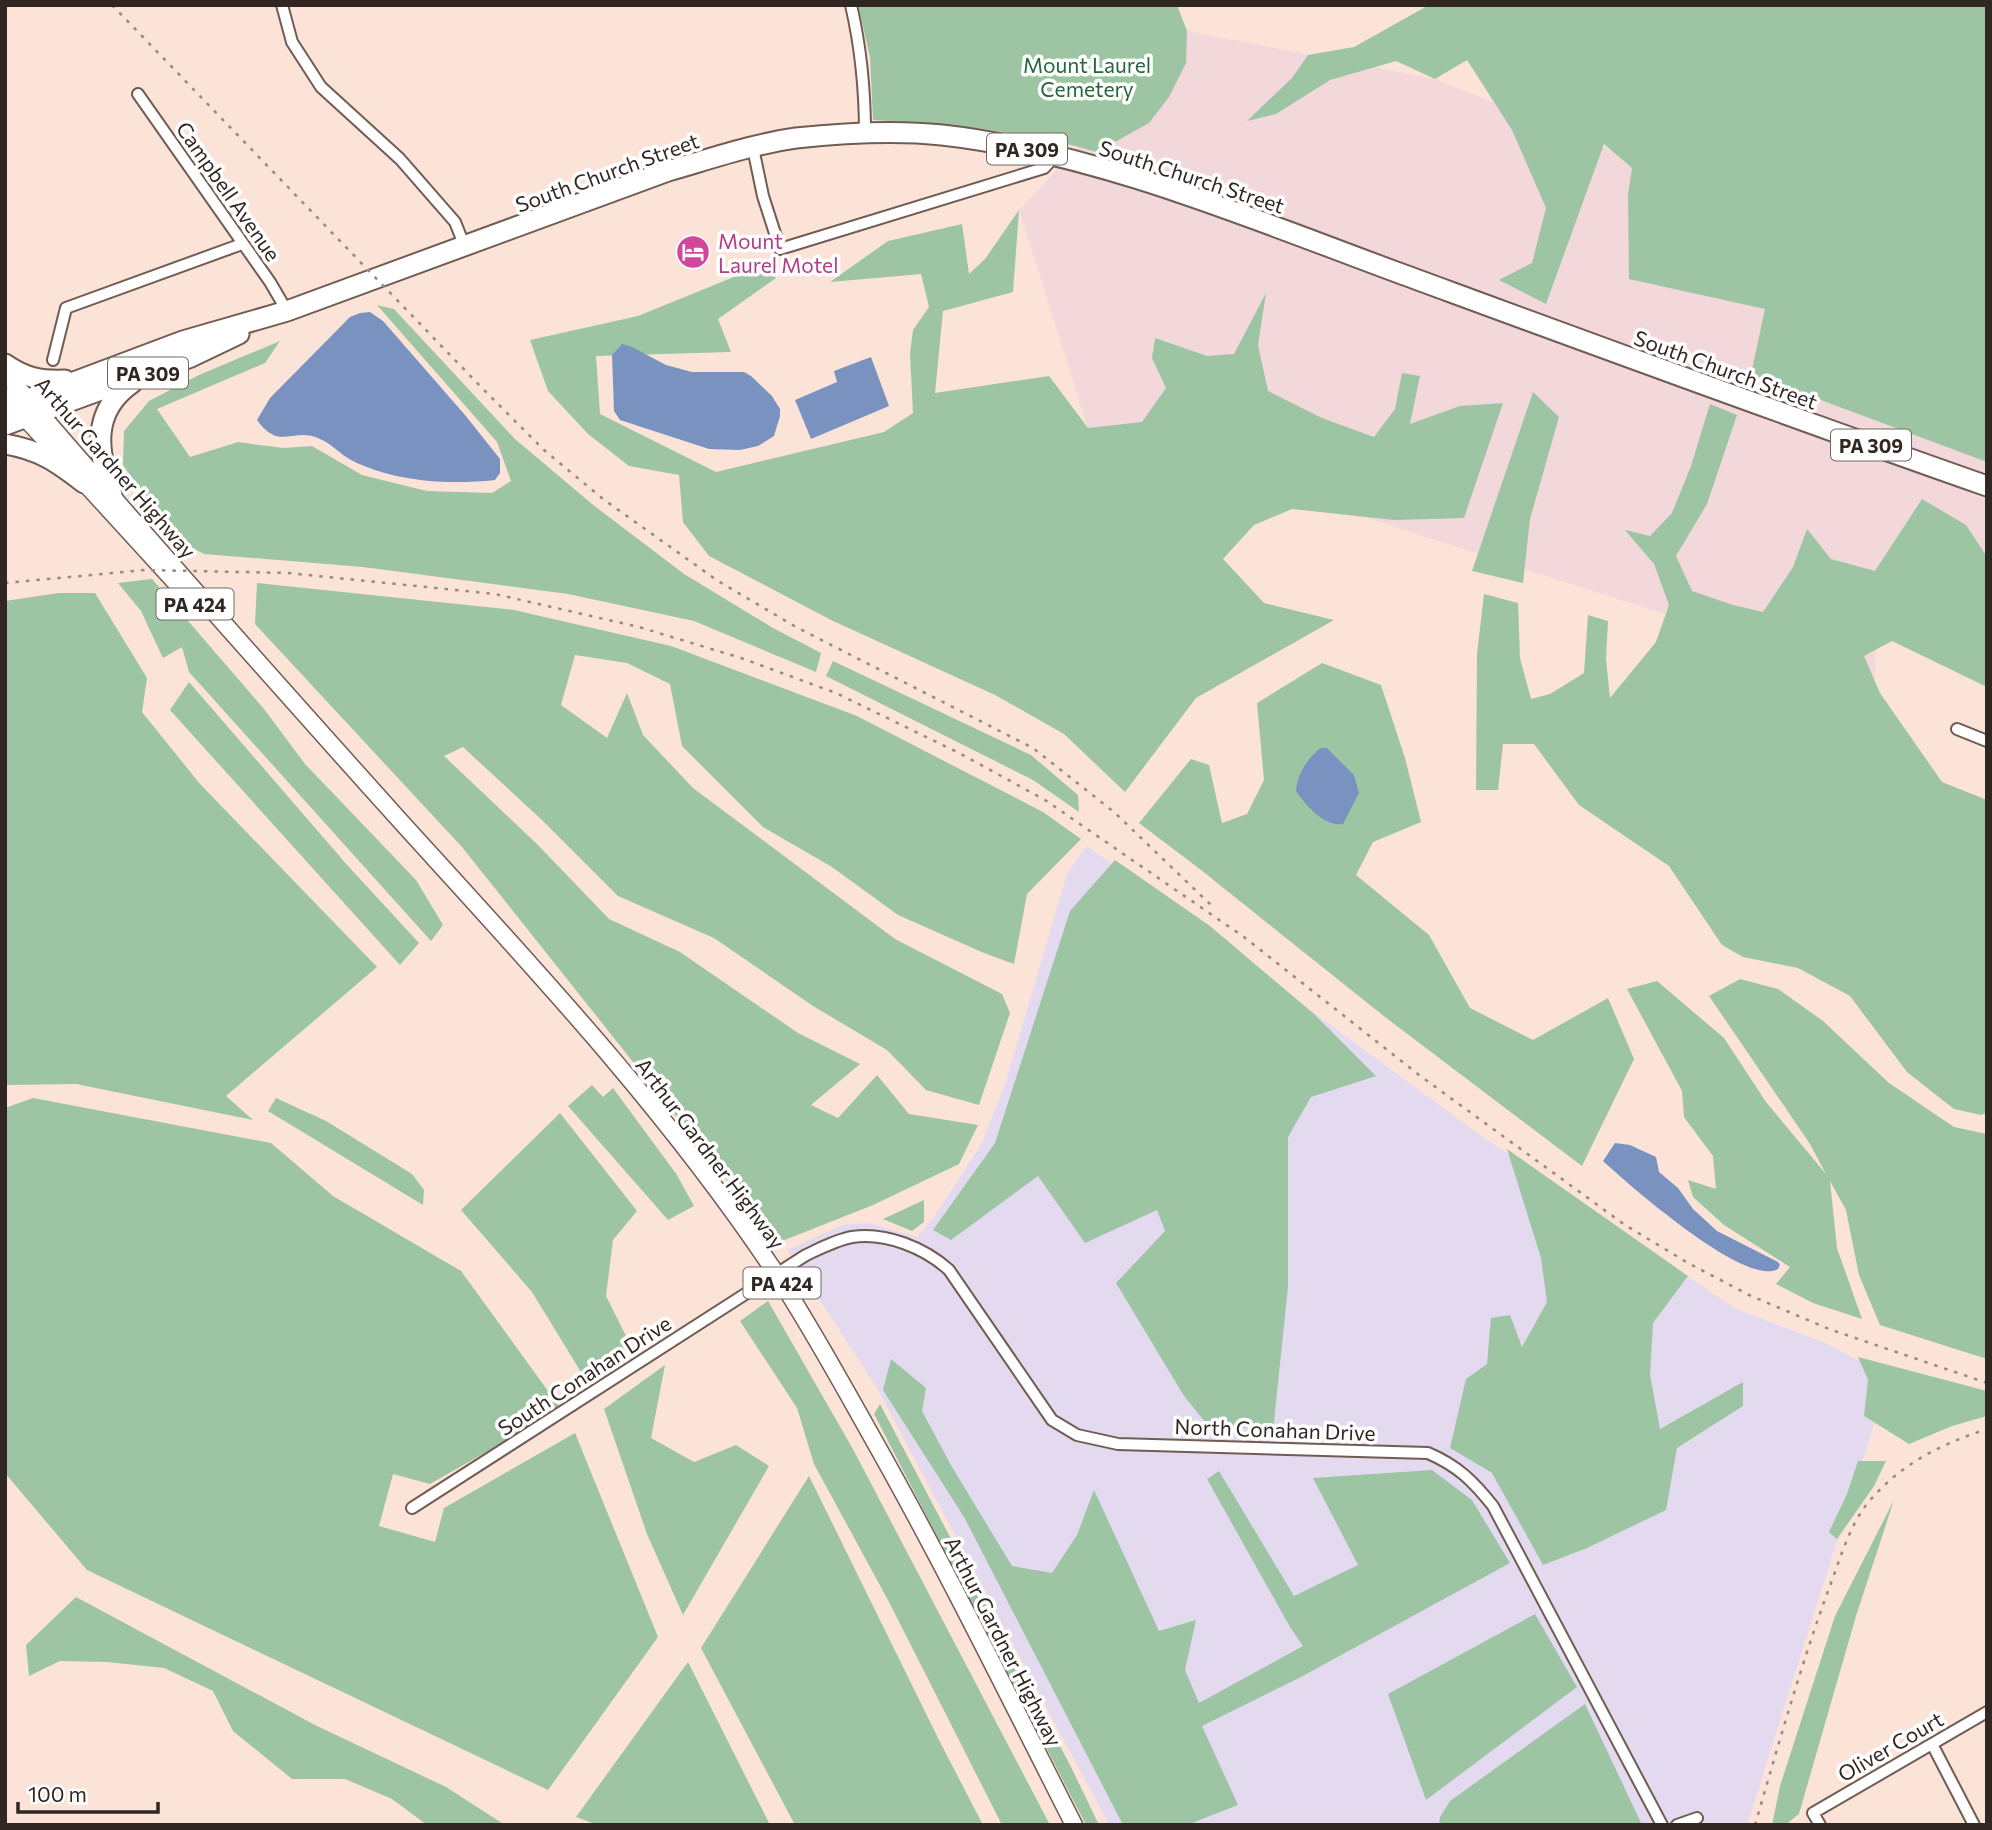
<svg xmlns="http://www.w3.org/2000/svg" width="1992" height="1830" font-family="Commissioner,sans-serif">
  <rect width="100%" height="100%" fill="#fbe3d8"/>
  <path fill="#f2d7db" d="M1187 31 1435 79 1987 302V656L1877 611 1875 682 1088 428 1019 210Z"/>
  <path fill="#e4daef" d="M1087 846 1476 1132 1734 1308 1827 1344 1889 1377 1747 1825H1109L877 1388 787 1250 842 1225 869 1223 917 1237 934 1217 982 1143 1006 1081 1067 874Z"/>
  <path fill="#9dc5a4" d="M858 5H1177L1187 31 1186 63 1169 97 1149 123 1097 152C1023 131 950 124 873 120L870 57Z
    M1429 5H1987V462L1751 374 1765 309 1629 279 1628 195 1632 168 1604 144 1546 304 1499 280 1532 263 1546 208 1512 130 1467 60 1435 79 1396 61 1330 80 1276 114 1247 121 1292 78 1308 55 1354 47Z
    M1019 210 1013 292 943 311 935 393 1049 376 1088 428 1142 422 1166 388 1152 358 1155 338 1207 356 1234 354 1266 293 1258 345 1268 391 1322 418 1374 437 1395 409 1402 373 1420 376 1410 424 1460 406 1503 403 1464 518 1394 520 1292 509 1254 525 1223 559 1264 603 1334 620 1196 698 1125 792 1064 734 995 695 831 620 709 556 683 522 679 475 629 466 588 434 548 391 530 340 638 316 768 263 776 278 718 319 731 352 596 356 600 414 716 472 884 432 913 413 910 353 913 330 929 307 921 274 830 282 888 241 962 224 969 274 985 259Z
    M377 305 394 309 515 439 592 504 684 574 773 628 821 653 816 672 694 621 568 594 363 567 204 554 175 539 123 465 124 431 149 401 199 375 280 341 265 363 157 409 190 457 238 442 283 448 312 446 362 475 427 491 492 493 511 481 497 442Z
    M1533 392 1559 417 1530 519 1523 583 1472 571Z
    M1710 404 1737 415 1707 504 1676 556 1692 591 1733 605 1763 612 1793 567 1807 529 1831 559 1875 571 1922 499 1966 525 1987 557V687L1892 641 1864 656 1880 693 1942 782 1987 800V1113L1981 1115 1954 1109 1907 1072 1850 996 1798 968 1743 957 1722 945 1669 866 1579 805 1534 744H1503L1498 790H1476L1477 654 1484 594 1518 603 1520 658 1531 699 1550 694 1584 673 1588 615 1608 621 1606 659 1610 698 1656 642 1669 605 1654 564 1625 530 1650 536 1672 513 1691 466Z
    M152 579 264 709 305 764 416 880 443 925 431 941 189 672 182 647 163 658 141 611 118 583Z
    M257 583 514 610 671 646 857 716 1043 812 1081 839 1027 894 1014 964 984 953 898 915 832 867 763 827 682 746 670 684 627 663 575 655 561 705 607 738 627 693 643 735 693 788 895 939 1002 994 1010 1013 979 1105 926 1090 887 1050 813 1006 714 938 618 896 543 821 463 747 444 756 538 845 609 919 680 952 798 1033 860 1064 811 1105 838 1118 877 1075 909 1114 978 1125 959 1164 873 1205 777 1243 462 847 255 624Z
    M59 593H95L147 678 142 712 200 784 377 967 226 1096 253 1120 76 1084 5 1085V601Z
    M833 661 1031 755 1078 795 1079 812 1033 780 826 676Z
    M1322 663 1381 685 1405 758 1421 822 1373 842 1356 875 1429 935 1470 1008 1533 1040 1608 998 1634 1059 1582 1166 1385 1017 1201 870 1139 823 1191 759 1209 765 1222 823 1247 814 1264 780 1257 703Z
    M189 682 348 866 419 943 400 965 170 710Z
    M1115 860 1210 926 1314 1014 1376 1076 1311 1097 1288 1137V1287L1273 1431 1206 1423 1184 1396 1116 1283 1165 1231 1157 1210 1085 1243 1038 1176 951 1240 933 1230 995 1143 1070 911Z
    M1740 979 1778 989 1823 1021 1889 1083 1954 1127 1987 1134V1359L1880 1325 1859 1275 1846 1210 1830 1181 1837 1248 1862 1319 1813 1303 1776 1284 1790 1267 1724 1225 1693 1197 1688 1180 1716 1189 1713 1156 1684 1117 1682 1091 1627 989 1657 981 1724 1038 1766 1102 1826 1174 1810 1144 1709 996Z
    M592 1085 603 1097 613 1088 677 1175 694 1206 668 1220 568 1106Z
    M33 1098 271 1143 333 1196 461 1271 561 1409 430 1484 393 1474 379 1526 435 1542 444 1508 575 1433 658 1637 548 1790 87 1570 5 1473V1108Z
    M276 1098 326 1121 412 1174 424 1190 423 1205 268 1111Z
    M560 1113 637 1211 613 1240 606 1296 632 1348 584 1377 532 1292 461 1210Z
    M1507 1149 1688 1276 1653 1323 1650 1375 1660 1429 1743 1382V1406L1677 1448 1666 1510 1587 1548 1543 1565 1492 1473 1450 1448 1466 1379 1487 1364 1491 1318 1510 1315 1522 1347 1547 1302 1541 1258Z
    M924 1200V1222L912 1231 883 1219Z
    M768 1301 854 1451 1050 1825H1002L889 1602 814 1464 797 1408 740 1321Z
    M1858 1357 1987 1391V1416L1952 1426 1909 1444 1864 1416 1868 1380Z
    M891 1359 926 1388 922 1411 952 1467 1012 1566 1052 1573 1077 1535 1094 1490 1159 1631 1196 1620 1185 1670 1199 1703 1303 1646 1290 1627 1207 1479 1219 1471 1294 1596 1358 1565 1313 1478 1432 1470 1472 1500 1510 1563 1299 1678 1202 1726 1238 1805 1187 1825H1123L964 1517 883 1390Z
    M665 1365 651 1438 694 1462 736 1445 769 1466 683 1615 647 1534 604 1409Z
    M880 1404 1071 1767 1099 1825H1086L874 1414Z
    M1858 1461H1886L1874 1486 1837 1539 1829 1532 1847 1494Z
    M809 1476 940 1742 983 1825H795L701 1648Z
    M1894 1500 1856 1616 1799 1814 1785 1825H1772L1780 1786 1835 1616Z
    M76 1597 315 1725 446 1787 505 1825H427L392 1799 345 1779H292L233 1731 213 1691 164 1668 107 1662 60 1661 29 1676 26 1645Z
    M1535 1614 1577 1687 1426 1800 1388 1694Z
    M688 1662 770 1825H598L576 1817Z
    M1585 1704 1642 1825H1439L1440 1817 1450 1801Z"/>
  <path fill="#7a92c0" d="M370 312 383 321 465 415 500 459V473L495 480C448 485 394 482 351 460 340 454 332 444 320 439 293 426 280 452 257 420L270 398 350 317 360 313Z
    M622 344 630 346 666 365 692 372H744L751 376 772 396 780 409V416L774 436 758 446 740 450 709 449 620 420 614 411 612 355Z
    M871 357 889 406 811 439 795 400 837 382 834 371Z
    M1321 748H1327L1354 775 1359 793 1343 824C1325 827 1306 806 1296 791 1297 775 1308 757 1321 748Z
    M1615 1143 1630 1145 1656 1157 1659 1172 1678 1188 1693 1209 1717 1231 1778 1262 1780 1265 1778 1269C1746 1288 1628 1184 1603 1161Z"/>
  <g fill="none" stroke-linecap="round" stroke-linejoin="round">
    <g stroke="#705c52" stroke-width="14">
      <path id="street" d="M282 5 292 42 321 87 400 159 455 222 465 247
        M851 5C861 48 865 90 865 134
        M138 94 270 282 287 311
        M753 148 763 196 780 249 1044 168 1055 156
        M53 360 66 308 242 244
        M1957 729 1987 741
        M412 1508 806 1255C821 1248 836 1240 852 1237 886 1232 925 1248 949 1270L1052 1420 1077 1435 1118 1444 1428 1453C1458 1466 1473 1481 1493 1506L1662 1825
        M1932 1744 1974 1825
        M1677 1825 1697 1818
        M1820 1825 1813 1813 1987 1712"/>
    </g>
    <g stroke="#705c52" stroke-width="19">
      <path id="primary" d="M5 373C136 525 269 675 403 824 534 968 667 1110 775 1272 810 1325 841 1382 872 1437 944 1564 1008 1695 1074 1825
        M5 396 198 607"/>
    </g>
    <g stroke="#705c52" stroke-width="23">
      <path id="highway" d="M5 364C25 378 41 381 65 380
        M5 408 183 341 287 311 668 171C710 159 753 144 796 138 843 133 895 130 942 135 1095 152 1255 220 1399 273 1595 345 1790 417 1987 486
        M5 425 191 357 239 334
        M5 444C40 450 57 462 84 483
        M112 495C98 453 90 412 132 383"/>
    </g>
    <use href="#street" stroke="#fff" stroke-width="10"/>
    <use href="#primary" stroke="#fff" stroke-width="16"/>
    <use href="#highway" stroke="#fff" stroke-width="19"/>
    <path stroke="#998981" stroke-width="2.5" stroke-dasharray="3.5 7" stroke-linecap="butt" d="M112 5 483 389 544 450 603 499 718 581 796 627 1033 748 1114 812 1211 905
      M5 583 145 570 288 573 495 594 639 627 741 658 836 693 961 754 1045 800 1244 937 1419 1075 1625 1225 1688 1263 1749 1295 1829 1329 1987 1383
      M1755 1825C1778 1746 1800 1668 1828 1591 1839 1563 1848 1528 1867 1504 1900 1464 1939 1445 1987 1429"/>
  </g>
  <defs>
    <g id="hotel-disc" transform="scale(1.75)"><circle r="9.5" fill="#d1479c" stroke="#fff"/><path d="M-6-4.5h1.5V1H6V5H4.5V3h-9V5H-6ZM-4 0a1.8 1.8 0 1 1 3.6 0ZM.5 0V-2.5h3Q6-2.5 6 0Z" fill="#fff"/></g>
  </defs>
  <g fill-rule="evenodd">
    <use href="#hotel-disc" x="693" y="252"/>
  </g>
  <g text-anchor="middle" dominant-baseline="central" stroke-width="7" stroke-linejoin="round" paint-order="stroke">
    <g fill="#fff" stroke="#6e6865" stroke-width="2">
      <rect x="987" y="133.5" width="80" height="31" rx="5"/>
      <rect x="108" y="357.5" width="80" height="31" rx="5"/>
      <rect x="1831" y="429.5" width="80" height="31" rx="5"/>
      <rect x="156.5" y="588.5" width="77" height="31" rx="5"/>
      <rect x="743.5" y="1267.5" width="77" height="31" rx="5"/>
    </g>
    <g font-size="19" font-weight="bold" fill="#302723">
      <text x="1027" y="149">PA 309</text>
      <text x="148" y="373">PA 309</text>
      <text x="1871" y="445">PA 309</text>
      <text x="195" y="604">PA 424</text>
      <text x="782" y="1283">PA 424</text>
    </g>
    <g font-size="21" fill="#216737" stroke="#fff">
      <text x="1087" y="64">Mount Laurel<tspan x="1087" dy="24">Cemetery</tspan></text>
    </g>
    <g font-size="21" fill="#302723" stroke="#fff">
      <text transform="translate(607 172) rotate(-20)">South Church Street</text>
      <text transform="translate(1192 176) rotate(18)">South Church Street</text>
      <text transform="translate(229 191) rotate(55)">Campbell Avenue</text>
      <text transform="translate(1726 369) rotate(20)">South Church Street</text>
      <text transform="translate(116 467) rotate(49)">Arthur Gardner Highway</text>
      <text transform="translate(711 1153) rotate(53)">Arthur Gardner Highway</text>
      <text transform="translate(584 1375) rotate(-33)">South Conahan Drive</text>
      <text transform="translate(1275 1429) rotate(2)">North Conahan Drive</text>
      <text transform="translate(1004 1641) rotate(63)">Arthur Gardner Highway</text>
      <text transform="translate(1890 1746) rotate(-30)">Oliver Court</text>
    </g>
    <g font-size="21" fill="#b23c85" stroke="#fff" text-anchor="start">
      <text x="718" y="240">Mount<tspan x="718" dy="24">Laurel Motel</tspan></text>
    </g>
  </g>
  <rect width="1992" height="1830" fill="none" stroke="#302723" stroke-width="14"/>
  <path d="M18 1802v10h140v-10" fill="none" stroke="#302723" stroke-width="3.5"/>
  <text x="28" y="1802" font-size="21" fill="#302723" stroke="#ffffff" stroke-width="5" paint-order="stroke">100 m</text>
</svg>
